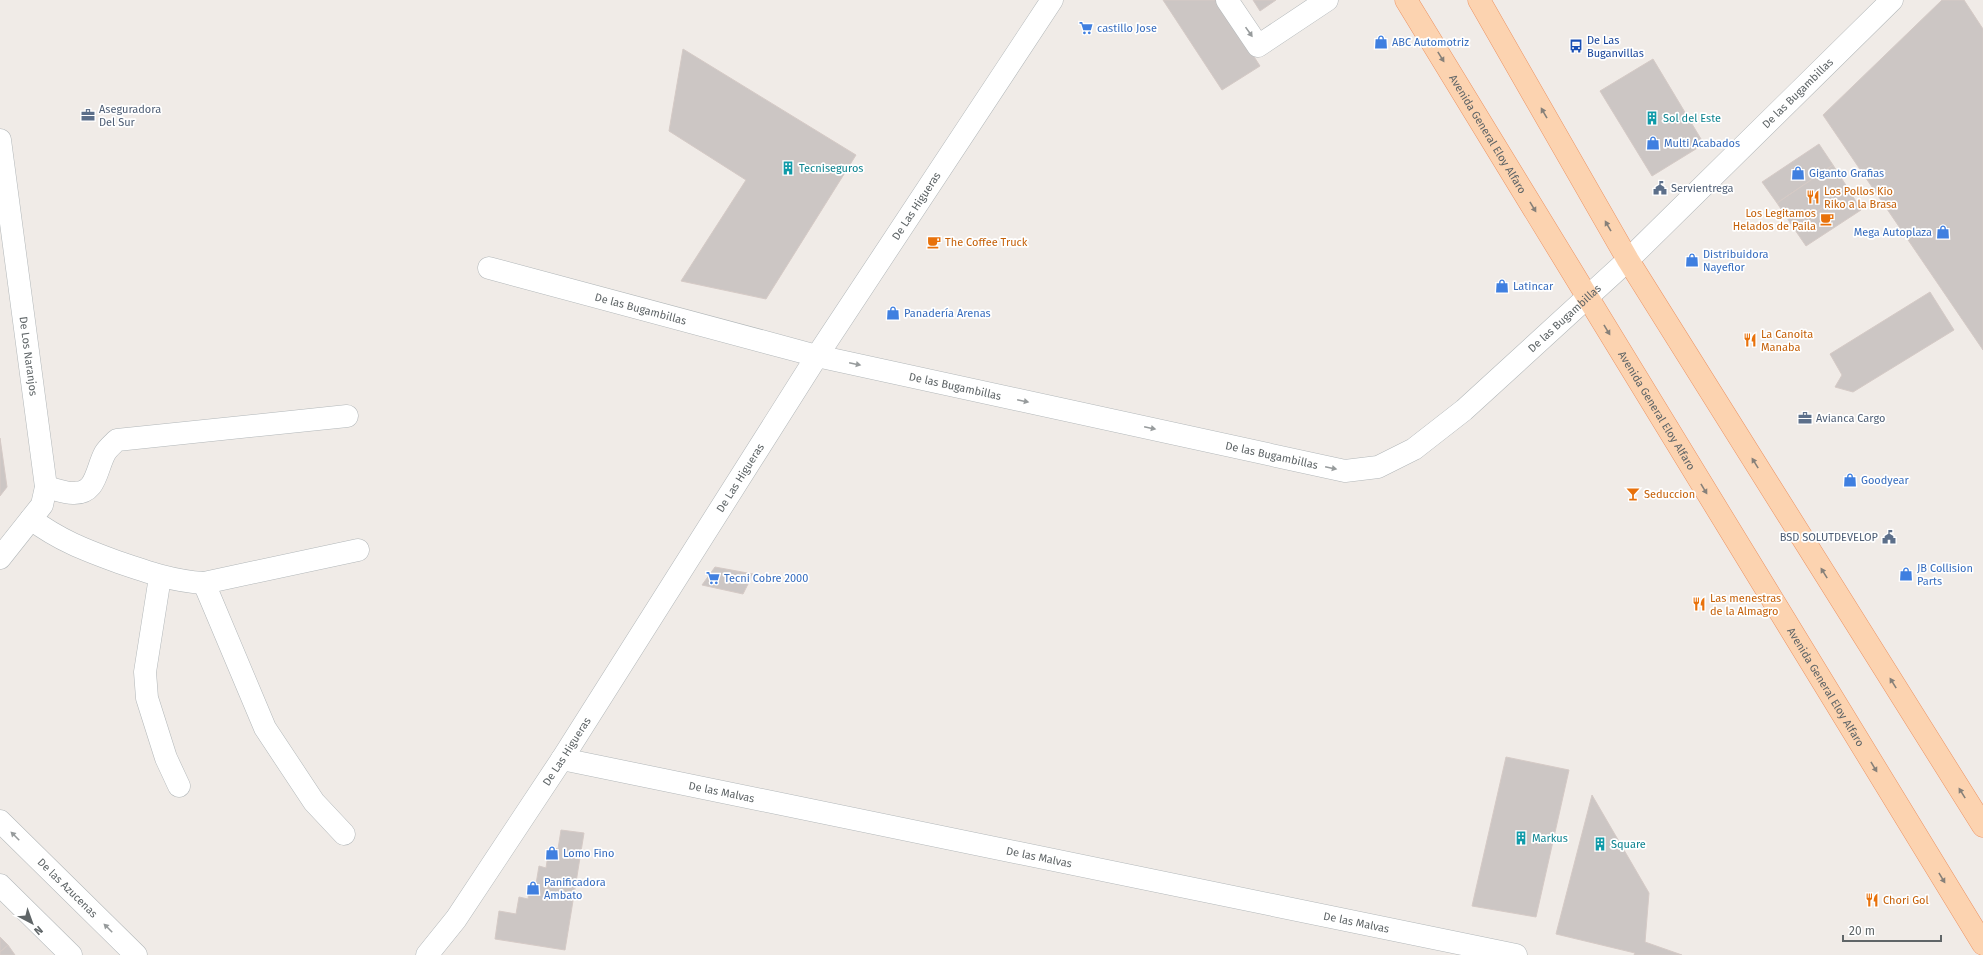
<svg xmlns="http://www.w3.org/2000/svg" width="1983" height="955" font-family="'Fira Sans',sans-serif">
  <rect width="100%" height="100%" fill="#f0ebe7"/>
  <path fill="#ccc6c4" stroke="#d5cac6" d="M1163 0H1218L1260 66 1222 90Z
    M1253 0H1276L1260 11Z
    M1942 0H1964L1983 29V350L1823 115Z
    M683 49 856 155 766 299 681 281 746 180 669 131Z
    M1653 59 1704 144 1652 176 1600 91Z
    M1819 144 1833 165 1777 203 1762 182Z
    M1833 165 1849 190 1793 227 1777 203Z
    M1849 190 1861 210 1806 246 1793 227Z
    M1930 292 1954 330 1853 392 1835 387 1842 375 1830 354Z
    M0 438 7 487 0 496Z
    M715 567 753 574 743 594 702 585Z
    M1506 757 1569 770 1536 917 1472 906Z
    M1592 795 1649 893 1645 942 1682 955H1634L1635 953 1556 934Z
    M561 830 584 833 565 950 495 939 499 911 516 914 519 897 528 899 530 884H536L539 866 546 868 549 848 558 849Z
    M0 937 8 945 0 952Z
    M8 945 15 955H0V952Z"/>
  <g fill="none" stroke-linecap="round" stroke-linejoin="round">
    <g stroke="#b2b7b9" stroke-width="23">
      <g id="minor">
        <path d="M1227 0 1258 46 1327 0"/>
        <path id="s1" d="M0 140 46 487 42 505 0 558"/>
        <path id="s2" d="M489 268 817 356 1345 471 1378 467 1414 449 1464 410 1628 260 1892 0"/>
        <path d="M46 487C55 489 64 493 73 493 97 494 96 469 105 453 108 448 113 444 117 440L347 416"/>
        <path d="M31 519C59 540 85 550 118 562 147 572 173 581 204 583L358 550"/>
        <path d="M160 577 145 672 147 698 166 758 179 786"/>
        <path d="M204 583 265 728 314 802 344 834"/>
        <path id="s3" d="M562 759 1516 955"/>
        <path id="s4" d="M0 821 136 955"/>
        <path d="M0 885 71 955"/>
        <path id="s5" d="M427 955 456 919 562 759 817 356 1052 0"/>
      </g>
    </g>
    <g stroke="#ed9363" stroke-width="23">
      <g id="major">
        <path id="s6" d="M1406 0 1983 944"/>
        <path d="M1479 0 1628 260 1983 826"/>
      </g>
    </g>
    <use href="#minor" stroke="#fff" stroke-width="22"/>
    <use href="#major" stroke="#fcd3b0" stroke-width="22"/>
  </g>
  <defs><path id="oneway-solid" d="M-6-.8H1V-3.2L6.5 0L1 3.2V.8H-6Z"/></defs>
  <g fill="#979b9c">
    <use href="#oneway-solid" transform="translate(1249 32) rotate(55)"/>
    <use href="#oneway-solid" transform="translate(855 364) rotate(12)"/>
    <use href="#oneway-solid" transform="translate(1023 401) rotate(12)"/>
    <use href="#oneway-solid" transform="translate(1150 428) rotate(12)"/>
    <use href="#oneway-solid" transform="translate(1331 468) rotate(12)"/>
    <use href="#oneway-solid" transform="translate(15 836) rotate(-135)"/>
    <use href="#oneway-solid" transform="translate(108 928) rotate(-135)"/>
  </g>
  <g fill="#868079">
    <use href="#oneway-solid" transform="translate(1441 57) rotate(58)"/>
    <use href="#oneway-solid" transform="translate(1544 113) rotate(-120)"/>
    <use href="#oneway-solid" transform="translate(1533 207) rotate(59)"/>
    <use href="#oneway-solid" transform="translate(1608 226) rotate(-120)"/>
    <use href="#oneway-solid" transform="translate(1607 330) rotate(59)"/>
    <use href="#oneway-solid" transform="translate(1755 463) rotate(-122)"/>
    <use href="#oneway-solid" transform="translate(1704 489) rotate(59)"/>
    <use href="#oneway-solid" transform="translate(1824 573) rotate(-122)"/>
    <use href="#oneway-solid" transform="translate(1893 683) rotate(-122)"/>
    <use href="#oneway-solid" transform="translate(1874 767) rotate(59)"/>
    <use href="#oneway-solid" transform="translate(1962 793) rotate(-122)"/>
    <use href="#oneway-solid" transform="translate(1942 878) rotate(59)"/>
  </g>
  <defs>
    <g id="supermarket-bare" transform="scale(1.08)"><path d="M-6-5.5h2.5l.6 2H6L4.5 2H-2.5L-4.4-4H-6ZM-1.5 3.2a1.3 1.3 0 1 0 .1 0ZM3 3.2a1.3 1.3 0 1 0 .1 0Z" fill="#3f7fe0" stroke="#fff" stroke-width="2.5" paint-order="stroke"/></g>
    <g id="shop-bare" transform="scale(1.08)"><path d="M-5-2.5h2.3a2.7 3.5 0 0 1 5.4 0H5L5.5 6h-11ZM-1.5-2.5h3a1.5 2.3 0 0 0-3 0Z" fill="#3f7fe0" stroke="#fff" stroke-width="2.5" paint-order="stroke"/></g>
    <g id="bus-bare" transform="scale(1.08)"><path d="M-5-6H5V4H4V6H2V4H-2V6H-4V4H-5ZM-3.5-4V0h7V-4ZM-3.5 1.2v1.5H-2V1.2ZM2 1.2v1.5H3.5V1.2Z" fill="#1a4fb4" stroke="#fff" stroke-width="2.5" paint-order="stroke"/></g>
    <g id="office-bare" transform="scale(1.08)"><path d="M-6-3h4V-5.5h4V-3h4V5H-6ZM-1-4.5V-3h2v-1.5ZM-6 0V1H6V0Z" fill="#5c6f8a" stroke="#fff" stroke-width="2.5" paint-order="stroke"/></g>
    <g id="building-bare" transform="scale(1.08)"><path d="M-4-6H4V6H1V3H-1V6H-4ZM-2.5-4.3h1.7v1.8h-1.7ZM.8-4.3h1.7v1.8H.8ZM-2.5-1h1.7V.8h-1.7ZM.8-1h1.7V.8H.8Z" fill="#0f9aa8" stroke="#fff" stroke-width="2.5" paint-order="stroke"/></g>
    <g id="civic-bare" transform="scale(1.08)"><path d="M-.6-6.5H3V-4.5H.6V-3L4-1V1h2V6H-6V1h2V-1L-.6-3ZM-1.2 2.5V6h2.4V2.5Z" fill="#5c6f8a" stroke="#fff" stroke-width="2.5" paint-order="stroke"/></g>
    <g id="restaurant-bare" transform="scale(1.08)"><path d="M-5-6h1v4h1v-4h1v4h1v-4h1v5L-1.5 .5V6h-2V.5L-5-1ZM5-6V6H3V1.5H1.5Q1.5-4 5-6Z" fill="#e8710a" stroke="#fff" stroke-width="2.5" paint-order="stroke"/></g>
    <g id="cafe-bare" transform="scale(1.08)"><path d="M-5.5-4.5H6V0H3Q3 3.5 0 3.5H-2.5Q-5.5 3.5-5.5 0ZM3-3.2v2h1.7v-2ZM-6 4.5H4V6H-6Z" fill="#e8710a" stroke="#fff" stroke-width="2.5" paint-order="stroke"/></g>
    <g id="bar-bare" transform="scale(1.08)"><path d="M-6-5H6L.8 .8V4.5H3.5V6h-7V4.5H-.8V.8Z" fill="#e8710a" stroke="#fff" stroke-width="2.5" paint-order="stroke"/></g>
  </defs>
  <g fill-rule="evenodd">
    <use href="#supermarket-bare" x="1086" y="28"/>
    <use href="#shop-bare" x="1381" y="42"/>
    <use href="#bus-bare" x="1576" y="46"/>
    <use href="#office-bare" x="88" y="115"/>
    <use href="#building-bare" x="1652" y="118"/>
    <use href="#shop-bare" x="1653" y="143"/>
    <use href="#building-bare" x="788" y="168"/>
    <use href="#shop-bare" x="1798" y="173"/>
    <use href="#civic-bare" x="1660" y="188"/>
    <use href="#restaurant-bare" x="1813" y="197"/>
    <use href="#cafe-bare" x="1827" y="219"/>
    <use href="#shop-bare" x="1943" y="232"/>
    <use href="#cafe-bare" x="934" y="242"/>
    <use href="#shop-bare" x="1692" y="260"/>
    <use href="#shop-bare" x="1502" y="286"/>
    <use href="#shop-bare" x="893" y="313"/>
    <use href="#restaurant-bare" x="1750" y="340"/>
    <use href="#office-bare" x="1805" y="418"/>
    <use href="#shop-bare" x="1850" y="480"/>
    <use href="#bar-bare" x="1633" y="494"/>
    <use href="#civic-bare" x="1889" y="537"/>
    <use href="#shop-bare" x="1906" y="574"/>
    <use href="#supermarket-bare" x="713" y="578"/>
    <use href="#restaurant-bare" x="1699" y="604"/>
    <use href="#building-bare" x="1521" y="838"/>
    <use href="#building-bare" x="1600" y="844"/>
    <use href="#shop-bare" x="552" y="853"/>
    <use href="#shop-bare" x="533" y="888"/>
    <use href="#restaurant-bare" x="1872" y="900"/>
  </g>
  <g text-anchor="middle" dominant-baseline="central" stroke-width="3.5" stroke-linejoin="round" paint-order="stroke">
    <g font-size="11" fill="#366cbe" stroke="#fff" text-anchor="start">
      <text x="1097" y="28">castillo Jose</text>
      <text x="1392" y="42">ABC Automotriz</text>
      <text x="1664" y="143">Multi Acabados</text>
      <text x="1809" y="173">Giganto Grafias</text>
      <text x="1932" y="232" text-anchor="end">Mega Autoplaza</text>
      <text x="1703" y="254">Distribuidora<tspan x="1703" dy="13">Nayeflor</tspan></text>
      <text x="1513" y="286">Latincar</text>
      <text x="904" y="313">Panadería Arenas</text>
      <text x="1861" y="480">Goodyear</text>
      <text x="1917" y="568">JB Collision<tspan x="1917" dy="13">Parts</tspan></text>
      <text x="724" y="578">Tecni Cobre 2000</text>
      <text x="563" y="853">Lomo Fino</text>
      <text x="544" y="882">Panificadora<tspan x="544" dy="13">Ambato</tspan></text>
    </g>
    <g font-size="11" fill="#164399" stroke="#fff" text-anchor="start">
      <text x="1587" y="40">De Las<tspan x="1587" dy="13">Buganvillas</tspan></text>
    </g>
    <g font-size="11" fill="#5f6567" stroke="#fff">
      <text stroke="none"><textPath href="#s2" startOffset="1477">De las Bugambillas</textPath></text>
      <text stroke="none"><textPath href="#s6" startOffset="157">Avenida General Eloy Alfaro</textPath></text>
      <text stroke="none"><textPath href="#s5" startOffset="895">De Las Higueras</textPath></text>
      <text stroke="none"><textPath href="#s2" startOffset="157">De las Bugambillas</textPath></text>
      <text stroke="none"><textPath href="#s2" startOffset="1153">De las Bugambillas</textPath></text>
      <text stroke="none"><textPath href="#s1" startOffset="218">De Los Naranjos</textPath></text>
      <text stroke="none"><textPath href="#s2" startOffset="481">De las Bugambillas</textPath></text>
      <text stroke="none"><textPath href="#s6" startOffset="481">Avenida General Eloy Alfaro</textPath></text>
      <text stroke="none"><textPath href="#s2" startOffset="805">De las Bugambillas</textPath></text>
      <text stroke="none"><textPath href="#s5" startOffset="571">De Las Higueras</textPath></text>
      <text stroke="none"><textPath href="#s6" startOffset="805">Avenida General Eloy Alfaro</textPath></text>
      <text stroke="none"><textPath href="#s5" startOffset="247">De Las Higueras</textPath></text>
      <text stroke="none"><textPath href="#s3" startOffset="163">De las Malvas</textPath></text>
      <text stroke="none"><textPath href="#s3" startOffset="487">De las Malvas</textPath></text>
      <text stroke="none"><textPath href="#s4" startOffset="95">De las Azucenas</textPath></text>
      <text stroke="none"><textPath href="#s3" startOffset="811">De las Malvas</textPath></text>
    </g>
    <g font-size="11" fill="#4e5e75" stroke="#fff" text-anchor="start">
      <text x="99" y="109">Aseguradora<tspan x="99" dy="13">Del Sur</tspan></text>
      <text x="1671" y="188">Servientrega</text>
      <text x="1816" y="418">Avianca Cargo</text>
      <text x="1878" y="537" text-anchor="end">BSD SOLUTDEVELOP</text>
    </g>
    <g font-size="11" fill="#0d838f" stroke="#fff" text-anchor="start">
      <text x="1663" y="118">Sol del Este</text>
      <text x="799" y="168">Tecniseguros</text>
      <text x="1532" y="838">Markus</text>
      <text x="1611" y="844">Square</text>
    </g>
    <g font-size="11" fill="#c56008" stroke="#fff" text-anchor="start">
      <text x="1824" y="191">Los Pollos Kio<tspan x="1824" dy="13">Riko a la Brasa</tspan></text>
      <text x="1816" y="213" text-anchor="end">Los Legitamos<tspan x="1816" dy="13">Helados de Paila</tspan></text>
      <text x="945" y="242">The Coffee Truck</text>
      <text x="1761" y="334">La Canoita<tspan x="1761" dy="13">Manaba</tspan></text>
      <text x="1644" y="494">Seduccion</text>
      <text x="1710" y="598">Las menestras<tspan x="1710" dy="13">de la Almagro</tspan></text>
      <text x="1883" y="900">Chori Gol</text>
    </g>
  </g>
  <g transform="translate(32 923) rotate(139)" stroke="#ffffff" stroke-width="3" paint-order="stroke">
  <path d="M0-3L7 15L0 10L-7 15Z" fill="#5f6567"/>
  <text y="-6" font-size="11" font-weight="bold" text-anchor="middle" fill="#5f6567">N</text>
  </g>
  <path d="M1843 935v6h98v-6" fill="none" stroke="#5f6567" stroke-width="2"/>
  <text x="1849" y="935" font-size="12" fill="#5f6567" stroke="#ffffff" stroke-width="3" paint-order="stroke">20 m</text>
</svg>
